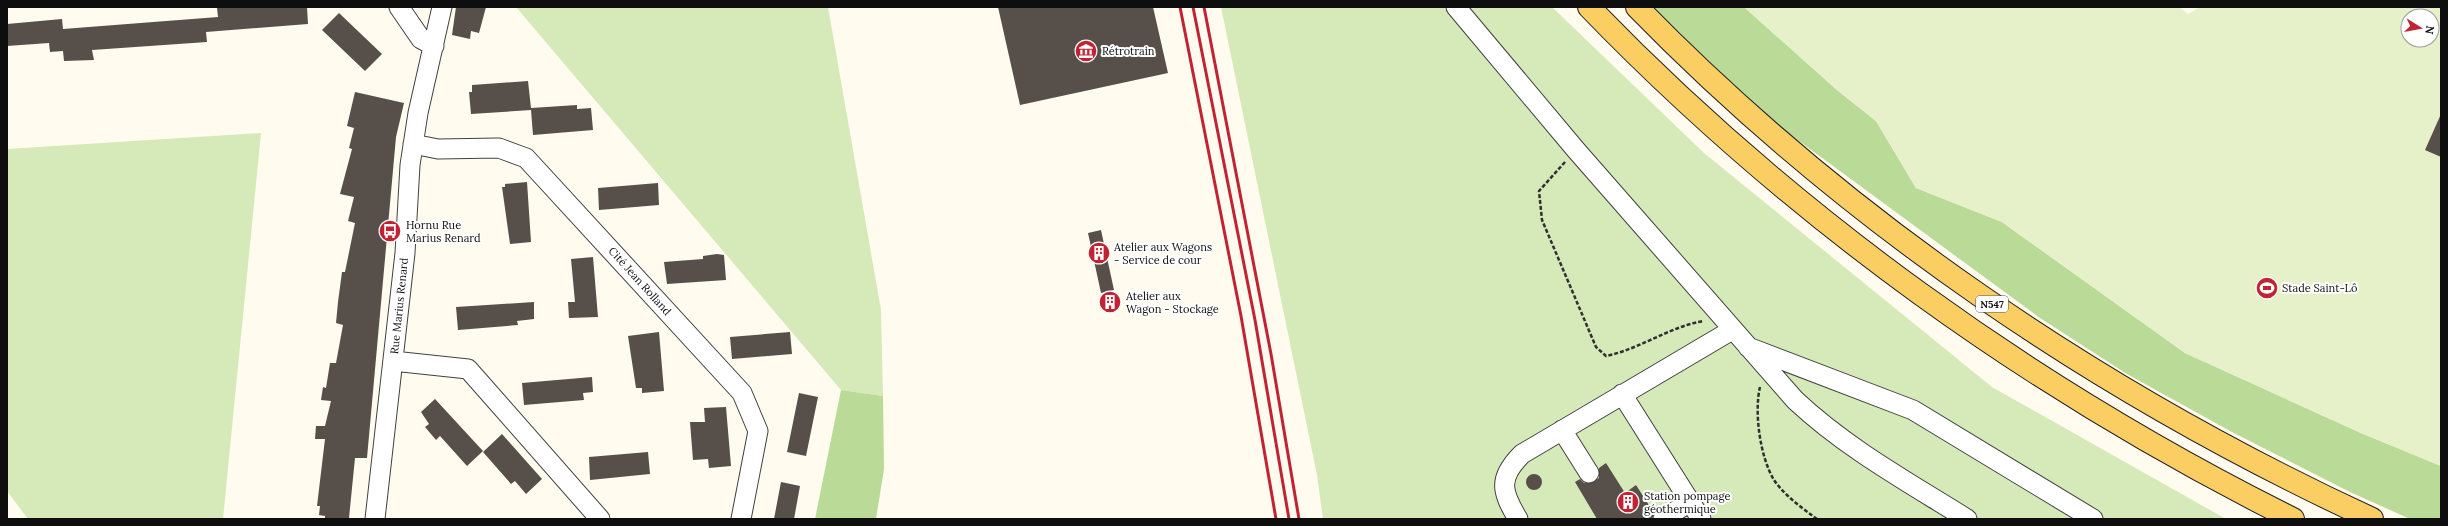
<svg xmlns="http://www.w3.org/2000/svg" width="2448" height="526" font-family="Lora,serif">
  <rect width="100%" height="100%" fill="#fffbef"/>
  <path fill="#d5eab8" d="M516 7H828L881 310 883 396 841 390Z
    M1221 7H1552L1704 153 1992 387 2226 519H1323L1317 475Z
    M261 133 223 519H28L7 491V149Z"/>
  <path fill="#b9db97" d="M1653 7H1744L1837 90 1876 121 1916 188 2002 222 2185 353 2361 433 2441 466V519H2410L2350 492 2230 431 2127 374 2040 318 1769 119Z
    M841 390 883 396 884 469 876 519H815Z"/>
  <path fill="#e6f1ca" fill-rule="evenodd" d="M1744 7H2179L2188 14 2200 7H2441V466L2361 433 2185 353 2002 222 1916 188 1876 121 1837 90ZM2408 16H2432V40H2408Z"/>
  <path fill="#574f4a" d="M307 7 308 24 206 32 207 42 92 50 94 60 64 61 63 51 50 52 49 43 7 46V24L62 19 63 29 218 17 217 8Z
    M456 7H486L479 33 471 31 470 39 452 35Z
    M998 7H1153L1168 73 1020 105Z
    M339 13 382 54 365 71 322 30Z
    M528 81 531 108 577 105V109L591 108 593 130 533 135 531 110 471 114 469 92H472V85Z
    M355 92 404 103 396 137 367 458H355L349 518 325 519V516L319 515 320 506H317L325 439H315L316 426H325L331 401 321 400 323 387 326 388 330 363H336L343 325 336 323 338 302 342 272H345L355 223 348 221 354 197 340 194 352 149 349 148 354 128 347 126Z
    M2441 114V157L2425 150Z
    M527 182 531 242 510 244 502 187H505V184Z
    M658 183 659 205 599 210 598 188Z
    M1101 230 1114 290 1101 293 1088 233Z
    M717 254 724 255 726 280 667 284 664 262 703 259V256Z
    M593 257 598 317 569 318 568 302H575L571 259Z
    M534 302V319L517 321 518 325 458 330 456 307Z
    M659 332 664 391 642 393V388H636L628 336Z
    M790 332 792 354 732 359 730 337Z
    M592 377 593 392 583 393 584 400 524 405 522 383Z
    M799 393 818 397 806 456 787 452Z
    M435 399 483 451 467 466 440 436 436 440 425 427 429 424 421 412Z
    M726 407 731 466 709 468 708 459 693 460 690 422H705L704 408Z
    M502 434 542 479 526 494 515 481 511 484 483 452Z
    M648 452 650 474 590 480 589 457Z
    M1606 463 1625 493 1636 485 1654 513 1652 519H1597L1575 482 1580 479 1584 483 1594 482 1599 478V468Z
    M1526 482a8 8 0 1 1 16 0a8 8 0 1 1-16 0Z
    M781 482 800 486 794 519H774Z"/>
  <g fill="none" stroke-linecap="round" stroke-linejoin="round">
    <g stroke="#414141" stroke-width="21">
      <path id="minor" d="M399 7 421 39 434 46
        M1456 7 1576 150 1795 400C1846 448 1908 482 1967 519
        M413 144 438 149 499 148 526 158 742 393 758 431 741 519
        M1748 347 1913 410 2093 519
        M393 361 468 369 600 519
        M1622 394 1701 519
        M1562 430 1589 473
        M375 519 405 253 410 165 418 113 442 7
        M1518 519C1501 491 1498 478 1522 454L1732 330
        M1663 519 1690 502"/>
    </g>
    <g stroke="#1f1f1f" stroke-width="24">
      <path id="major" d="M1589 7C1792 217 2032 389 2293 519
        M1637 7C1847 222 2100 393 2372 519"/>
    </g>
    <path stroke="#303030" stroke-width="2.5" stroke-dasharray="4 2" stroke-linecap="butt" d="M1565 162 1539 191 1542 220 1596 347 1606 356C1640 349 1669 327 1703 321
      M1760 387C1754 412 1760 457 1774 480 1785 496 1802 508 1817 519"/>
    <use href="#minor" stroke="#fff" stroke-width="19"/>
    <use href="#major" stroke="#fbce64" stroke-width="22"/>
    <path stroke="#c12333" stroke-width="3" d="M1180 7 1241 316 1276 519
      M1193 7 1255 320 1289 519
      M1204 7 1271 354 1299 519"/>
  </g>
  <defs>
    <g id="museum-disc" transform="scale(1.15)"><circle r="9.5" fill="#c12333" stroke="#fff"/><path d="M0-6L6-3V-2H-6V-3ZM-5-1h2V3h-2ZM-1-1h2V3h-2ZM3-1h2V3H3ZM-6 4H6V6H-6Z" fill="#fff"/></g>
    <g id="bus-disc" transform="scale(1.15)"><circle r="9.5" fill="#c12333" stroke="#fff"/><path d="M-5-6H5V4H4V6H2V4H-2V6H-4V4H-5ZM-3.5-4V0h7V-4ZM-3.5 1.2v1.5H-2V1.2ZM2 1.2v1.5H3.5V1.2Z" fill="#fff"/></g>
    <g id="building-disc" transform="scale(1.15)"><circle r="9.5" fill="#c12333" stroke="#fff"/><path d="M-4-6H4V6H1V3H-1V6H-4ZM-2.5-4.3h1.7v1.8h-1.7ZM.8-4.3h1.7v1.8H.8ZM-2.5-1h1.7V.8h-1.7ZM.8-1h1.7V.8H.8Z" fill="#fff"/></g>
    <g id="stadium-disc" transform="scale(1.15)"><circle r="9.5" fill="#c12333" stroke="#fff"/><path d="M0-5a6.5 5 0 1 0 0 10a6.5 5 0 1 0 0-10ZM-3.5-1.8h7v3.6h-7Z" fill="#fff"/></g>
  </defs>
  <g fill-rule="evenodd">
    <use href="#museum-disc" x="1086" y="51"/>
    <use href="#bus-disc" x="390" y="231"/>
    <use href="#building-disc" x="1099" y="253"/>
    <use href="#stadium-disc" x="2267" y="288"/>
    <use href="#building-disc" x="1110" y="302"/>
    <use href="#building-disc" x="1628" y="502"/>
  </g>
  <g text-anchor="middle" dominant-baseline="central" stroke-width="4" stroke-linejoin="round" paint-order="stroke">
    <rect fill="#fff" stroke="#565656" stroke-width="1" x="1976" y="296" width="32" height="16" rx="3"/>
    <g font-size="10" font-weight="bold" fill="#0e0e0e">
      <text x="1992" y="304">N547</text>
    </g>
    <g font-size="11" fill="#0e0e0e" stroke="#fff" text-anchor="start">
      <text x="1102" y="51">Rétrotrain</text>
      <text x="406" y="225">Hornu Rue<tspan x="406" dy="13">Marius Renard</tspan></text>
      <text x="1114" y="247">Atelier aux Wagons<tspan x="1114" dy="13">- Service de cour</tspan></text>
      <text x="2282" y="288">Stade Saint-Lô</text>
      <text x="1126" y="296">Atelier aux<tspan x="1126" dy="13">Wagon - Stockage</tspan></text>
      <text x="1644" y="496">Station pompage<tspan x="1644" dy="13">géothermique</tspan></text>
    </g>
    <g font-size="11" fill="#0e0e0e" stroke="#fff">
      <text transform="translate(640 281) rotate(48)">Cité Jean Rolland</text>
      <text transform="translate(399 306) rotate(-84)">Rue Marius Renard</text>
    </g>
  </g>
  <rect width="2448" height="526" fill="none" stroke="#0e0e0e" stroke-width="16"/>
  <g transform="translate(2420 28) rotate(101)"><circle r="19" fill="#ffffff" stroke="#9f9f9f"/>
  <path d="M0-3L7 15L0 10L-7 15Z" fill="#c12333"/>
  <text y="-6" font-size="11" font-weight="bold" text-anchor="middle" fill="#0e0e0e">N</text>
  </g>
</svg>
